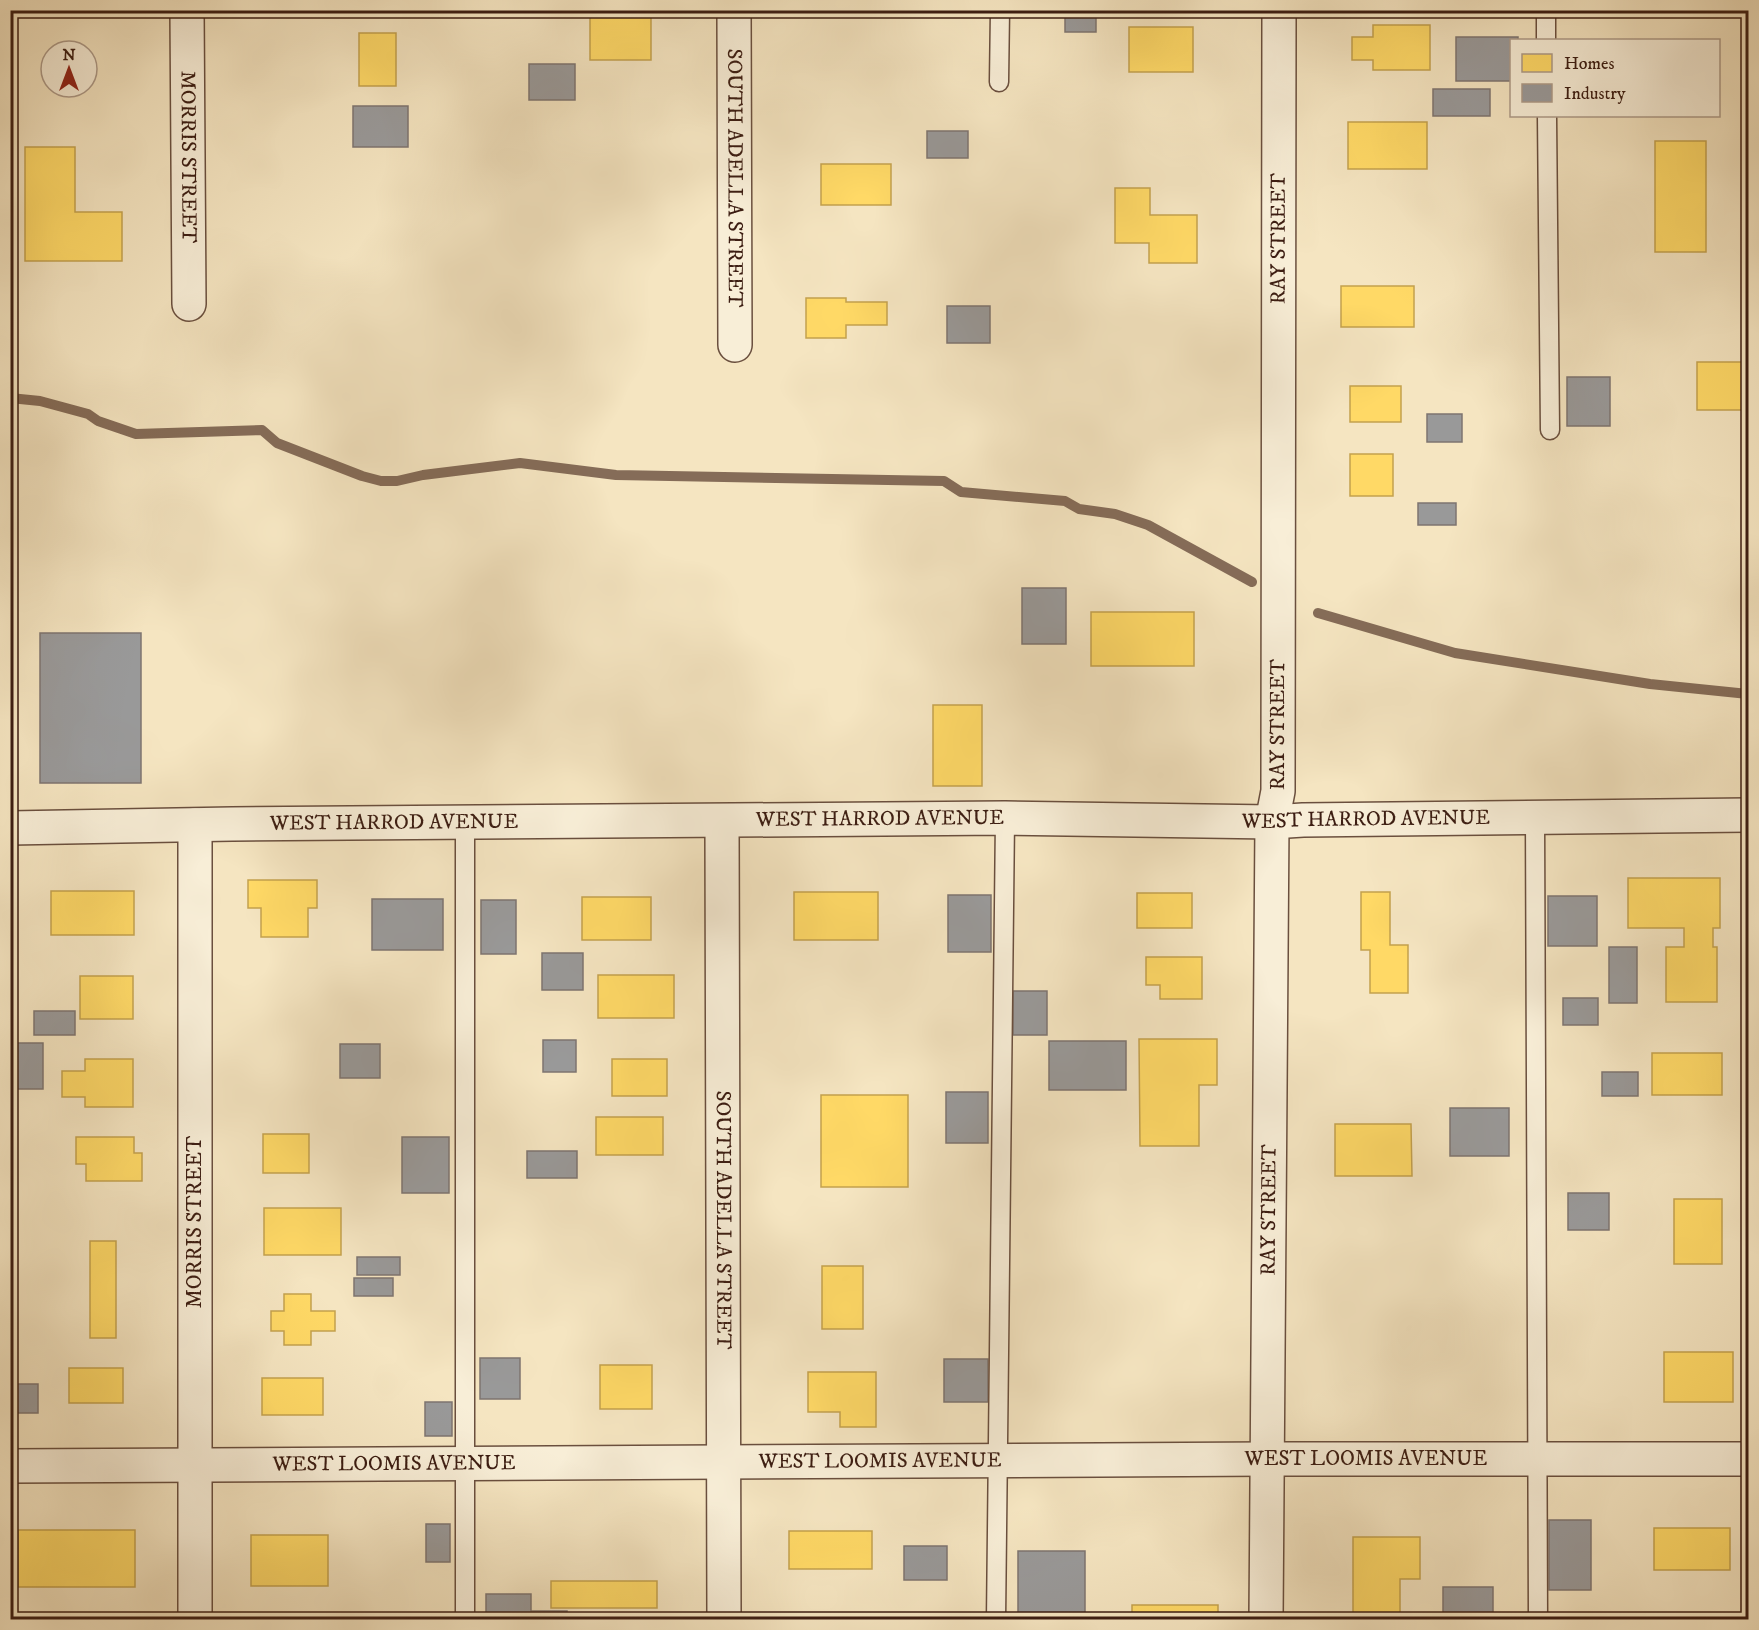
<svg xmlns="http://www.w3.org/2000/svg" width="1759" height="1630" font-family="'IM FELL DW Pica',serif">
  <rect width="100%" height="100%" fill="#f5e5c1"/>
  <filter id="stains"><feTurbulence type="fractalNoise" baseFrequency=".00333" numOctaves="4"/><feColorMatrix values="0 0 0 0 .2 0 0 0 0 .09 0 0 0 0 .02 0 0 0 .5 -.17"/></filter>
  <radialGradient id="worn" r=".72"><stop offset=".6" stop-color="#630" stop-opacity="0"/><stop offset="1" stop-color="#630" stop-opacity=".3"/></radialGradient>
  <path fill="#ffd966" stroke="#c4a14d" stroke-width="1.5" d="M590 10H651V60H590Z
    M1373 25H1430V70H1373V60H1352V37H1373Z
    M1129 27H1193V72H1129Z
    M359 33H396V86H359Z
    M1348 122H1427V169H1348Z
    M1655 141H1706V252H1655Z
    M25 147H75V212H122V261H25Z
    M821 164H891V205H821Z
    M1115 188H1150V215H1197V263H1149V243H1115Z
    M1341 286H1414V327H1341Z
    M806 298H846V302H887V325H846V338H806Z
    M1697 362H1748V410H1697Z
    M1350 386H1401V422H1350Z
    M1350 454H1393V496H1350Z
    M1091 612H1194V666H1091Z
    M933 705H982V786H933Z
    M1628 878H1720V928H1713V947H1717V1002H1666V947H1684V928H1628Z
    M248 880H317V908H308V937H261V908H248Z
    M51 891H134V935H51Z
    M794 892H878V940H794Z
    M1361 892H1390V945H1408V993H1370V950H1361Z
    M1137 893H1192V928H1137Z
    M582 897H651V940H582Z
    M1146 957H1202V999H1160V985H1146Z
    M598 975H674V1018H598Z
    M80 976H133V1019H80Z
    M1139 1039H1217V1085H1199V1146H1140Z
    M1652 1053H1722V1095H1652Z
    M85 1059H133V1107H85V1097H62V1071H85Z
    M612 1059H667V1096H612Z
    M821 1095H908V1187H821Z
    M596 1117H663V1155H596Z
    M1335 1124H1411L1412 1176H1335Z
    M263 1134H309V1173H263Z
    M76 1137H134V1153H142V1181H86V1164H76Z
    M1674 1199H1722V1264H1674Z
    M264 1208H341V1255H264Z
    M90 1241H116V1338H90Z
    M822 1266H863V1329H822Z
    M284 1294H311V1311H335V1331H311V1345H284V1331H271V1311H284Z
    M1664 1352H1733V1402H1664Z
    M600 1365H652V1409H600Z
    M69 1368H123V1403H69Z
    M808 1372H876V1427H840V1412H808Z
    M262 1378H323V1415H262Z
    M1654 1528H1730V1570H1654Z
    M18 1530H135V1587H18Z
    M789 1531H872V1569H789Z
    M251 1535H328V1586H251Z
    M1353 1537H1420V1579H1400V1614H1353Z
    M551 1581H657V1608H551Z
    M1132 1605H1218V1620H1132Z"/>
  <path fill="#999" stroke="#7d7470" stroke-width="1.5" d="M1065 10H1096V32H1065Z
    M1456 37H1518V40H1512V81H1456Z
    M529 64H575V100H529Z
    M1433 89H1490V116H1433Z
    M353 106H408V147H353Z
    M927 131H968V158H927Z
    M947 306H990V343H947Z
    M1567 377H1610V426H1567Z
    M1427 414H1462V442H1427Z
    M1418 503H1456V525H1418Z
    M1022 588H1066V644H1022Z
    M40 633H141V783H40Z
    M948 895H991V952H948Z
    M1548 896H1597V946H1548Z
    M372 899H443V950H372Z
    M481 900H516V954H481Z
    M1609 947H1637V1003H1609Z
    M542 953H583V990H542Z
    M1013 991H1047V1035H1013Z
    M1563 998H1598V1025H1563Z
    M34 1011H75V1035H34Z
    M543 1040H576V1072H543Z
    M1049 1041H1126V1090H1049Z
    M10 1043H43V1089H10Z
    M340 1044H380V1078H340Z
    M1602 1072H1638V1096H1602Z
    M946 1092H988V1143H946Z
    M1450 1108H1509V1156H1450Z
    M402 1137H449V1193H402Z
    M527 1151H577V1178H527Z
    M1568 1193H1609V1230H1568Z
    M357 1257H400V1275H357Z
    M10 1267H14V1299H10Z
    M354 1278H393V1296H354Z
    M480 1358H520V1399H480Z
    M944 1359H988V1402H944Z
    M10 1384H38V1413H10Z
    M425 1402H452V1436H425Z
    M1549 1520H1591V1590H1549Z
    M426 1524H450V1562H426Z
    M904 1546H947V1580H904Z
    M1018 1551H1085V1616H1018Z
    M1443 1587H1493V1620H1443Z
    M486 1594H531V1611H567V1620H486Z"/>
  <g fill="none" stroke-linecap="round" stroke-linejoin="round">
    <path stroke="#856c58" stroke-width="10" d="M10 398 40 401 88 414 98 421 136 434 262 430 277 443 362 476 381 481H397L423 475 520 463 616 475 944 481 961 492 1065 501 1079 509 1115 514 1148 525 1252 582
      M1318 613 1455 653 1650 684 1748 694"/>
    <g stroke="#6a4f3e" stroke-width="21">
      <path id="service" d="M1546 10V40
        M999 82 1000 10
        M1547 116 1550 430
        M1535 817 1538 1620
        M465 823V1620
        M996 1620 1005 818"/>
    </g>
    <g stroke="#6a4f3e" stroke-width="36">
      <g id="minor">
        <path id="s1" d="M187 10 189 304"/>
        <path id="s2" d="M734 10 735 345"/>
        <path id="s3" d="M722 821 724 1620"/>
        <path d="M195 825V1620"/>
        <path id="s4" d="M10 828 232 824 1005 818 1272 822 1303 820 1748 815"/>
        <path id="s5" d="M10 1466 1268 1459H1748"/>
        <path id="s6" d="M1266 1620 1272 822 1278 791 1279 10"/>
      </g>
    </g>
    <use href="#service" stroke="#f8eed7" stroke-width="18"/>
    <use href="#minor" stroke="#f8eed7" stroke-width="33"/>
  </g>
  <g text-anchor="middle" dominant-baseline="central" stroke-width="6" stroke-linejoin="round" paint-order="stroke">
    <g font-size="21" fill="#3c1d12" stroke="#f8eed7">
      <text stroke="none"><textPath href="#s1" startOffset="147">MORRIS STREET</textPath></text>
      <text stroke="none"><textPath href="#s2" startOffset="168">SOUTH ADELLA STREET</textPath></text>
      <text stroke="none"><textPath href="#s6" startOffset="1382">RAY STREET</textPath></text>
      <text stroke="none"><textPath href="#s6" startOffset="896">RAY STREET</textPath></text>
      <text stroke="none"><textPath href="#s4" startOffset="1356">WEST HARROD AVENUE</textPath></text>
      <text stroke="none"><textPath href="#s4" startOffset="870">WEST HARROD AVENUE</textPath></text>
      <text stroke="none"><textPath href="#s4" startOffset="384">WEST HARROD AVENUE</textPath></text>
      <text stroke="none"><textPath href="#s6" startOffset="410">RAY STREET</textPath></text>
      <text stroke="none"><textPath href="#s3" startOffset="399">SOUTH ADELLA STREET</textPath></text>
      <text transform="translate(195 1222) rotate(-90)">MORRIS STREET</text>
      <text stroke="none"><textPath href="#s5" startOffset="1356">WEST LOOMIS AVENUE</textPath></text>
      <text stroke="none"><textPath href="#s5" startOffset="870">WEST LOOMIS AVENUE</textPath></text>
      <text stroke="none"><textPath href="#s5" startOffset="384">WEST LOOMIS AVENUE</textPath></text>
    </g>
  </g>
  <rect width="1759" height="1630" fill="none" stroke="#f5e5c1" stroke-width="36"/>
  <rect x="12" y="12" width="1735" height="1606" fill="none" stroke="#3c1d12" stroke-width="3"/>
  <rect x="18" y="18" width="1723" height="1594" fill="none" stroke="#3c1d12" stroke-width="1.5"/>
  <rect x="1510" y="39" width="210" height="78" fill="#f8eed7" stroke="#ad9a88" stroke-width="1.5"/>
  <rect x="1522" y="54" width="30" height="18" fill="#ffd966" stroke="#ad9a88" stroke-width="1.5"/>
  <text x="1564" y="69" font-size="18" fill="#3c1d12">Homes</text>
  <rect x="1522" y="84" width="30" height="18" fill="#999999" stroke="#ad9a88" stroke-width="1.5"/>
  <text x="1564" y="99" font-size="18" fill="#3c1d12">Industry</text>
  <g transform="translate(69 69)"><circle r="28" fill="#f8eed7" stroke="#ad9a88" stroke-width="1.5"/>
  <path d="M0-4.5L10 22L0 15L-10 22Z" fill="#8f2418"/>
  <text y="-9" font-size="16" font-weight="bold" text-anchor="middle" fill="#3c1d12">N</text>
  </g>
  <rect width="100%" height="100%" filter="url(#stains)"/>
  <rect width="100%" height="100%" fill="url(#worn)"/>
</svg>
